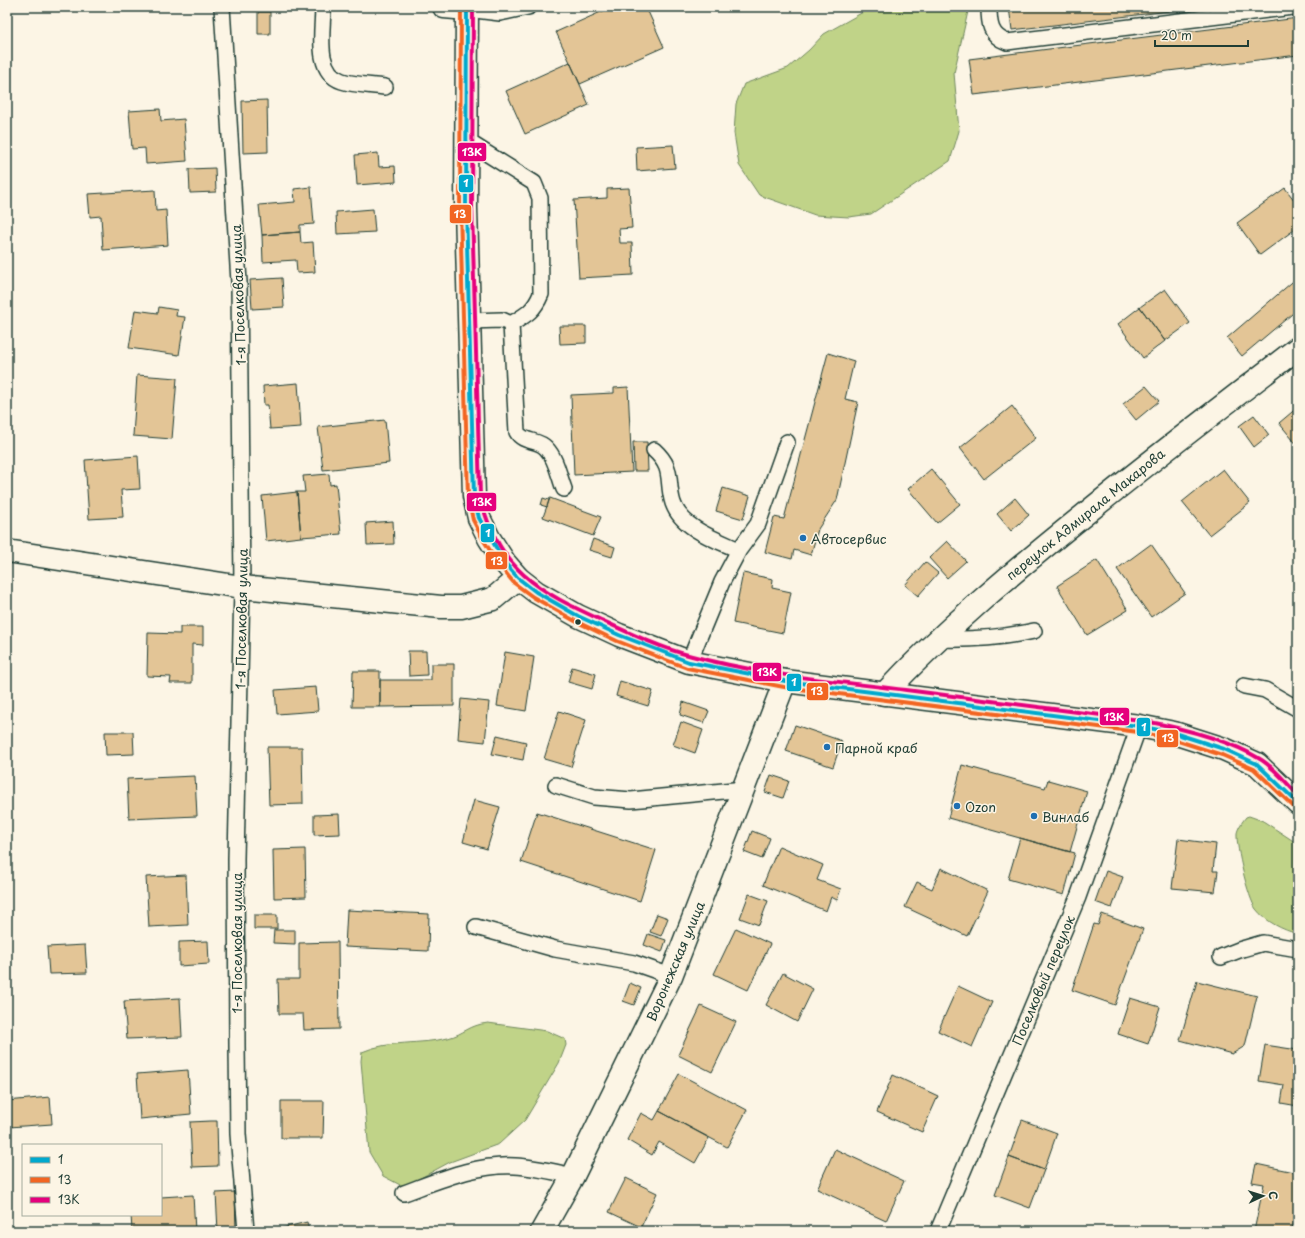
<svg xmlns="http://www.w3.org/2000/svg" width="1305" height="1238" font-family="'Playpen Sans',sans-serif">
  <rect width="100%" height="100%" fill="#fcf5e5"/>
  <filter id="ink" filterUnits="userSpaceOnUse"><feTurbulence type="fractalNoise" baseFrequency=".025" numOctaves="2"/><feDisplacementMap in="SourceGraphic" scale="8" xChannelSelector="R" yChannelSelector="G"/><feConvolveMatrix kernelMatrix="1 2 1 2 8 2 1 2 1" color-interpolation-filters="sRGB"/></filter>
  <g filter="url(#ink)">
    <path fill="#c0d388" stroke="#70885e" d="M872 7H969L954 73 959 131 950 161 871 214 849 217 815 215 759 195 739 165 734 133 736 104 744 84 788 68 809 50 824 34Z
      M1249 816 1263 821 1298 844V934C1283 930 1266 922 1256 909 1248 898 1236 847 1237 833 1238 828 1242 822 1246 817Z
      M488 1023 547 1031 565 1039 566 1045 559 1063 525 1120 499 1144 450 1162 404 1187 383 1176 369 1152 361 1061 362 1052C389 1040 420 1045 448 1038 464 1034 469 1025 488 1023Z"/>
    <path fill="#e3c596" stroke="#1f3d34" d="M612 7H646L664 47 580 84 556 32Z
      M1009 7H1203L1012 30Z
      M258 12H270V34H258Z
      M1298 18V55L974 95 969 59Z
      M570 62 589 105 525 134 506 91Z
      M267 100 268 152 243 153 242 101Z
      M160 109 161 121 184 119 187 161 146 164 145 148 132 149 129 111Z
      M673 145 675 168 637 171 636 147Z
      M378 153 379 167 395 166 396 182 357 185 355 155Z
      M215 168 216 192 190 193 189 169Z
      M311 187 314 224 300 225V232L262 235 259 205 295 202 294 189Z
      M629 188 632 228 619 229 620 243H632L633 275 579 278 574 200 607 198V189Z
      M1285 188 1298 205V227L1260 255 1237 223Z
      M155 190 156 211 166 210 168 245 103 250 101 216 90 217 88 194Z
      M373 209 375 232 337 234 336 212Z
      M300 232 301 243 313 242 315 272 297 273 296 260 263 262 262 235Z
      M1298 277V309L1242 356 1227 338Z
      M282 278 284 307 252 309 250 280Z
      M1165 289 1190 323 1165 341 1140 307Z
      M159 307 177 310 176 316 185 317 179 355 129 348 135 310 158 313Z
      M1140 307 1165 341 1143 358 1118 324Z
      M559 326H586V343L560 344Z
      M828 353 854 361 845 399 858 402 837 500 818 529 811 555 794 550 792 559 765 552 774 517 784 519Z
      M137 375 177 378 172 439 133 436Z
      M298 383 301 427 270 429 268 405H264L263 386Z
      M1146 386 1159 401 1136 420 1123 404Z
      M628 387 632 472 574 475 571 395 614 393V388Z
      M1012 406 1036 438 984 479 960 448Z
      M1298 407V446L1279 423Z
      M1254 415 1269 435 1254 447 1239 426Z
      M385 420 389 463 323 470 318 427Z
      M633 442H647L648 471H634Z
      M138 456 140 489 121 490 123 517 89 519 85 460Z
      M931 469 960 504 937 523 908 489Z
      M1223 469 1250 503 1209 535 1182 502Z
      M329 474 330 485 336 484 341 534 301 537 297 492H305L303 476Z
      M723 488 750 496 743 519 716 511Z
      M297 492 301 537 266 541 262 496Z
      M543 498 549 500 547 507 541 505Z
      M550 498 601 517 593 536 543 517Z
      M1015 498 1029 515 1011 531 997 514Z
      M393 521 394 544 367 545 366 523Z
      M593 539 615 547 612 557 589 550Z
      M947 541 966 561 947 578 929 558Z
      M1151 544 1185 593 1151 617 1117 569Z
      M1097 560 1128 610 1087 635 1057 586Z
      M925 562 938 573 918 596 905 585Z
      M743 573 773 579 772 588 791 592 783 633 733 623Z
      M180 627H203V645L192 644V683H170L171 677 147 676 148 633 180 634Z
      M408 651H426L427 675 409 676Z
      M505 652 534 657 526 711 497 706Z
      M431 664H454V706L380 707V680H431Z
      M572 667 596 674 592 689 568 682Z
      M353 671H380V707H352Z
      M620 681 653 691 648 706 616 696Z
      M316 687 318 711 277 714 275 690Z
      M461 699 489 702 485 742 458 739Z
      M683 702 709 711 704 723 680 715Z
      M559 711 586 720 571 767 544 759Z
      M681 722 703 730 695 753 673 745Z
      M795 725 842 741 833 767 786 751Z
      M105 732H133L134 754 106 755Z
      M497 735 526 742 523 760 492 754Z
      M267 747H302L303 804 269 805Z
      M962 765 1045 788 1048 780 1087 791 1070 852 948 818Z
      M771 775 789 781 783 798 765 792Z
      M195 776 197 816 129 819 127 779Z
      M474 800 500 807 487 849 463 842Z
      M537 812 656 850 640 901 521 862Z
      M339 814 340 834 314 835V815Z
      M752 831 770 838 762 859 744 852Z
      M1020 838 1075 853 1064 895 1008 879Z
      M1178 839 1216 844 1213 871H1218L1215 892 1172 888Z
      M779 846 823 865 817 880 841 889 837 900 831 897 826 911 763 885Z
      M305 849 306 897 274 898 273 850Z
      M941 868 988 891 967 936 905 907 917 882 932 889Z
      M1106 871 1123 877 1112 908 1095 902Z
      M186 875 188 925 149 927 146 877Z
      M749 894 768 901 759 925 740 918Z
      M347 910 429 914 428 951 345 947Z
      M657 914 668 918 661 936 650 932Z
      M1102 914 1143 929 1115 1005 1072 990 1094 924 1098 925Z
      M254 915H277V929H254Z
      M736 928 770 944 748 990 714 974Z
      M274 930H295V944L273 943Z
      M648 934 666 940 662 952 644 945Z
      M208 941 209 964 179 966V942Z
      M338 942 339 1029 304 1030 303 1014H279L278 979H299V943Z
      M85 945 87 973 49 974 47 947Z
      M783 973 813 989 797 1022 766 1005Z
      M1197 981 1257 996 1245 1046 1232 1054 1180 1040Z
      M630 983 641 988 634 1005 623 1001Z
      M958 986 992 1002 972 1047 938 1031Z
      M180 998 182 1037 127 1039 124 1001Z
      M1130 998 1160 1007 1148 1044 1118 1034Z
      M701 1006 736 1022 712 1072 678 1055Z
      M1265 1045 1298 1050V1106L1281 1103 1284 1085 1259 1081Z
      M188 1070 191 1114 140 1119 137 1074Z
      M679 1074 747 1110 727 1147 659 1111Z
      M893 1075 938 1096 922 1132 877 1112Z
      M50 1097 52 1124 9 1127 7 1101Z
      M281 1101H324L323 1138H281Z
      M659 1111 709 1138 695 1163 659 1142 652 1155 627 1140 641 1113 654 1120Z
      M1022 1120 1057 1133 1044 1170 1009 1157Z
      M211 1121H217L218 1166 192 1167 190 1122Z
      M835 1149 904 1181 886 1221 817 1189Z
      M1009 1157 1044 1170 1030 1208 995 1195Z
      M1256 1164 1298 1173V1201L1292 1231H1254L1264 1184 1252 1182Z
      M626 1178 657 1193 641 1227 609 1212Z
      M235 1192 236 1231H218L216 1193Z
      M193 1195 195 1231H132L131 1215H161V1197Z
      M307 1222 309 1231H270Z"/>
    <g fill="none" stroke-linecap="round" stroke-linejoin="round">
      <g stroke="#1f3d34" stroke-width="18">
        <path id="service" d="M222 7 239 282 242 587 236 859 237 1046 238 1134 246 1231
          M323 7C323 30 314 72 342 81 355 85 371 85 385 87
          M989 7C989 23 990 36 1007 42L1293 7
          M467 9 500 13 528 7
          M467 141 534 183 540 198 541 294C534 311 526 315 511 324
          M469 321 502 320 511 324 517 432C523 443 538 439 546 448 556 458 559 476 564 489
          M654 450C675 469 666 481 673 503 682 529 717 540 739 550
          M938 639C971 640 1002 638 1034 631
          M689 662 722 582 739 550 758 524 787 442
          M1244 686 1265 690 1298 709
          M556 785 594 797 631 800 744 789
          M476 927 555 949 634 963 671 976
          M1221 957 1239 950 1263 943 1298 949
          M404 1193C440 1180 476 1164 515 1166 534 1167 554 1172 573 1176
          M938 1231 1078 897 1139 726"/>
      </g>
      <g stroke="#1f3d34" stroke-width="25">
        <path id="minor" d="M444 7 467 9
          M7 551 242 587 441 607H461L493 599 518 578
          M884 694C945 629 1014 571 1084 515 1154 458 1226 403 1298 348
          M542 1231 573 1176 671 976 785 681"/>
      </g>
      <g stroke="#1f3d34" stroke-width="25">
        <path id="secondary" d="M467 7 466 208 474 496 479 518 489 538 505 563 518 578 536 592 578 616 619 635 689 662 785 681 1139 726 1174 733 1224 749 1257 764 1298 803"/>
      </g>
      <use href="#service" stroke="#fcf5e5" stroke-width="15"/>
      <use href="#minor" stroke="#fcf5e5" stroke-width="22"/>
      <use href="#secondary" stroke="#fcf5e5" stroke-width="22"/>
      <g stroke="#fcf5e5" stroke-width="7">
        <path id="bus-1" d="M467 7 466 208 474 496 479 518 505 563 518 578 536 592 578 616 619 635 689 662 785 681 1139 726 1174 733 1224 749 1257 764 1298 803"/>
      </g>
      <g stroke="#fcf5e5" stroke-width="7">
        <path id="bus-2" d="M461 7 460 208 468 497 473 520 484 541 500 566 514 583 533 597 575 621 617 641 687 668 784 687 1138 732 1172 739 1222 755 1254 769 1294 807"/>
      </g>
      <g stroke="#fcf5e5" stroke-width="7">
        <path id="bus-3" d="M473 7 472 208 480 495C486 524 501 555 524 575 545 594 573 607 599 619 627 632 663 649 692 656 761 675 835 681 906 690 984 700 1062 710 1140 720 1177 727 1228 739 1260 759 1274 767 1286 783 1298 795"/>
      </g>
      <use href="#bus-1" stroke="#00a9ce" stroke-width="4"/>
      <use href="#bus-2" stroke="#f26522" stroke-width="4"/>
      <use href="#bus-3" stroke="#e5007d" stroke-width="4"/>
    </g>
  </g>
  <g fill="#1f6fb2" stroke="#fcf5e5" stroke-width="1.5">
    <circle cx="803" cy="538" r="4"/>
    <circle cx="827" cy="747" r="4"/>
    <circle cx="957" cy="806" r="4"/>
    <circle cx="1034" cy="816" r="4"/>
  </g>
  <circle fill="#1f3d34" stroke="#fcf5e5" stroke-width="1.5" cx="578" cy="622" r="3.5"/>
  <g text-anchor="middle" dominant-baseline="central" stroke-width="3" stroke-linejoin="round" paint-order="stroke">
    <g font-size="13" fill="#1f3d34" stroke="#fcf5e5">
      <text transform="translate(238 295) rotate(-92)">1-я Поселковая улица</text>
      <text transform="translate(1085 514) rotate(-39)">переулок Адмирала Макарова</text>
      <text transform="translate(241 619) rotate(-89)">1-я Поселковая улица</text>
      <text transform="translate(236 943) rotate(-90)">1-я Поселковая улица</text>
      <text transform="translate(675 961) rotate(-67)">Воронежская улица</text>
      <text transform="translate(1043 980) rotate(-67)">Поселковый переулок</text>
    </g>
    <g font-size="13" fill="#1f3d34" stroke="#fcf5e5" text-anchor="start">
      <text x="811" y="538">Автосервис</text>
      <text x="835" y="747">Парной краб</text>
      <text x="965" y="806">Ozon</text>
      <text x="1042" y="816">Винлаб</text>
    </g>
  </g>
  <g stroke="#fcf5e5" stroke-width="1.5">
    <rect x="457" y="142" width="30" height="20" rx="4" fill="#e5007d"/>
    <rect x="458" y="174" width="16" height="19" rx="4" fill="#00a9ce"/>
    <rect x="449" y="204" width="23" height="20" rx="4" fill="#f26522"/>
    <rect x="466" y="492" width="31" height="20" rx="4" fill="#e5007d"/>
    <rect x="480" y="523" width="15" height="20" rx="4" fill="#00a9ce"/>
    <rect x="485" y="551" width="23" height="19" rx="4" fill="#f26522"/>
    <rect x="752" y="662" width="30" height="20" rx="4" fill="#e5007d"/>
    <rect x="786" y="673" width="16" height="19" rx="4" fill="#00a9ce"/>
    <rect x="806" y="682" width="23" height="19" rx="4" fill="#f26522"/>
    <rect x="1099" y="707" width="31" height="19" rx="4" fill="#e5007d"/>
    <rect x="1136" y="717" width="15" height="20" rx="4" fill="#00a9ce"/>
    <rect x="1156" y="729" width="23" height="19" rx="4" fill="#f26522"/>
  </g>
  <g font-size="11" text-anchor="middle" font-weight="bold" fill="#fff">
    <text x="472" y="156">13К</text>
    <text x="466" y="187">1</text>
    <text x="460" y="218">13</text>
    <text x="482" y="506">13К</text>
    <text x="488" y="537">1</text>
    <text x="497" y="565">13</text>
    <text x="767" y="676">13К</text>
    <text x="794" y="686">1</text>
    <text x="817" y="695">13</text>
    <text x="1114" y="721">13К</text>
    <text x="1144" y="731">1</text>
    <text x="1168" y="742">13</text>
  </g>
  <rect width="1305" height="1238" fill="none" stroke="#fcf5e5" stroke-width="24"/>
  <rect x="12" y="12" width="1281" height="1214" fill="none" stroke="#1f3d34" stroke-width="1.5" filter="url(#ink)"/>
  <rect x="22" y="1144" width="140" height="72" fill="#fcf5e5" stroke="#a4ab9e"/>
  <rect x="30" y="1157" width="20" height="6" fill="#00a9ce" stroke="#a4ab9e"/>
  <text x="58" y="1164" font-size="12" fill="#1f3d34">1</text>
  <rect x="30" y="1177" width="20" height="6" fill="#f26522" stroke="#a4ab9e"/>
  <text x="58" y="1184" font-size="12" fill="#1f3d34">13</text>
  <rect x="30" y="1197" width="20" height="6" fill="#e5007d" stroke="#a4ab9e"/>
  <text x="58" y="1204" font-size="12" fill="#1f3d34">13К</text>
  <g transform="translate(1263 1196) rotate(86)" stroke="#fcf5e5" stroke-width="3" paint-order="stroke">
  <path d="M0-3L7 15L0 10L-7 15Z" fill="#1f3d34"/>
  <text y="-6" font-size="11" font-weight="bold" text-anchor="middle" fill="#1f3d34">С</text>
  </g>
  <path d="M1155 40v6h93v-6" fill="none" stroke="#1f3d34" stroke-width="2"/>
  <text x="1161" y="40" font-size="12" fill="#1f3d34" stroke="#fcf5e5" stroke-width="3" paint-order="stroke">20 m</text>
</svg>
